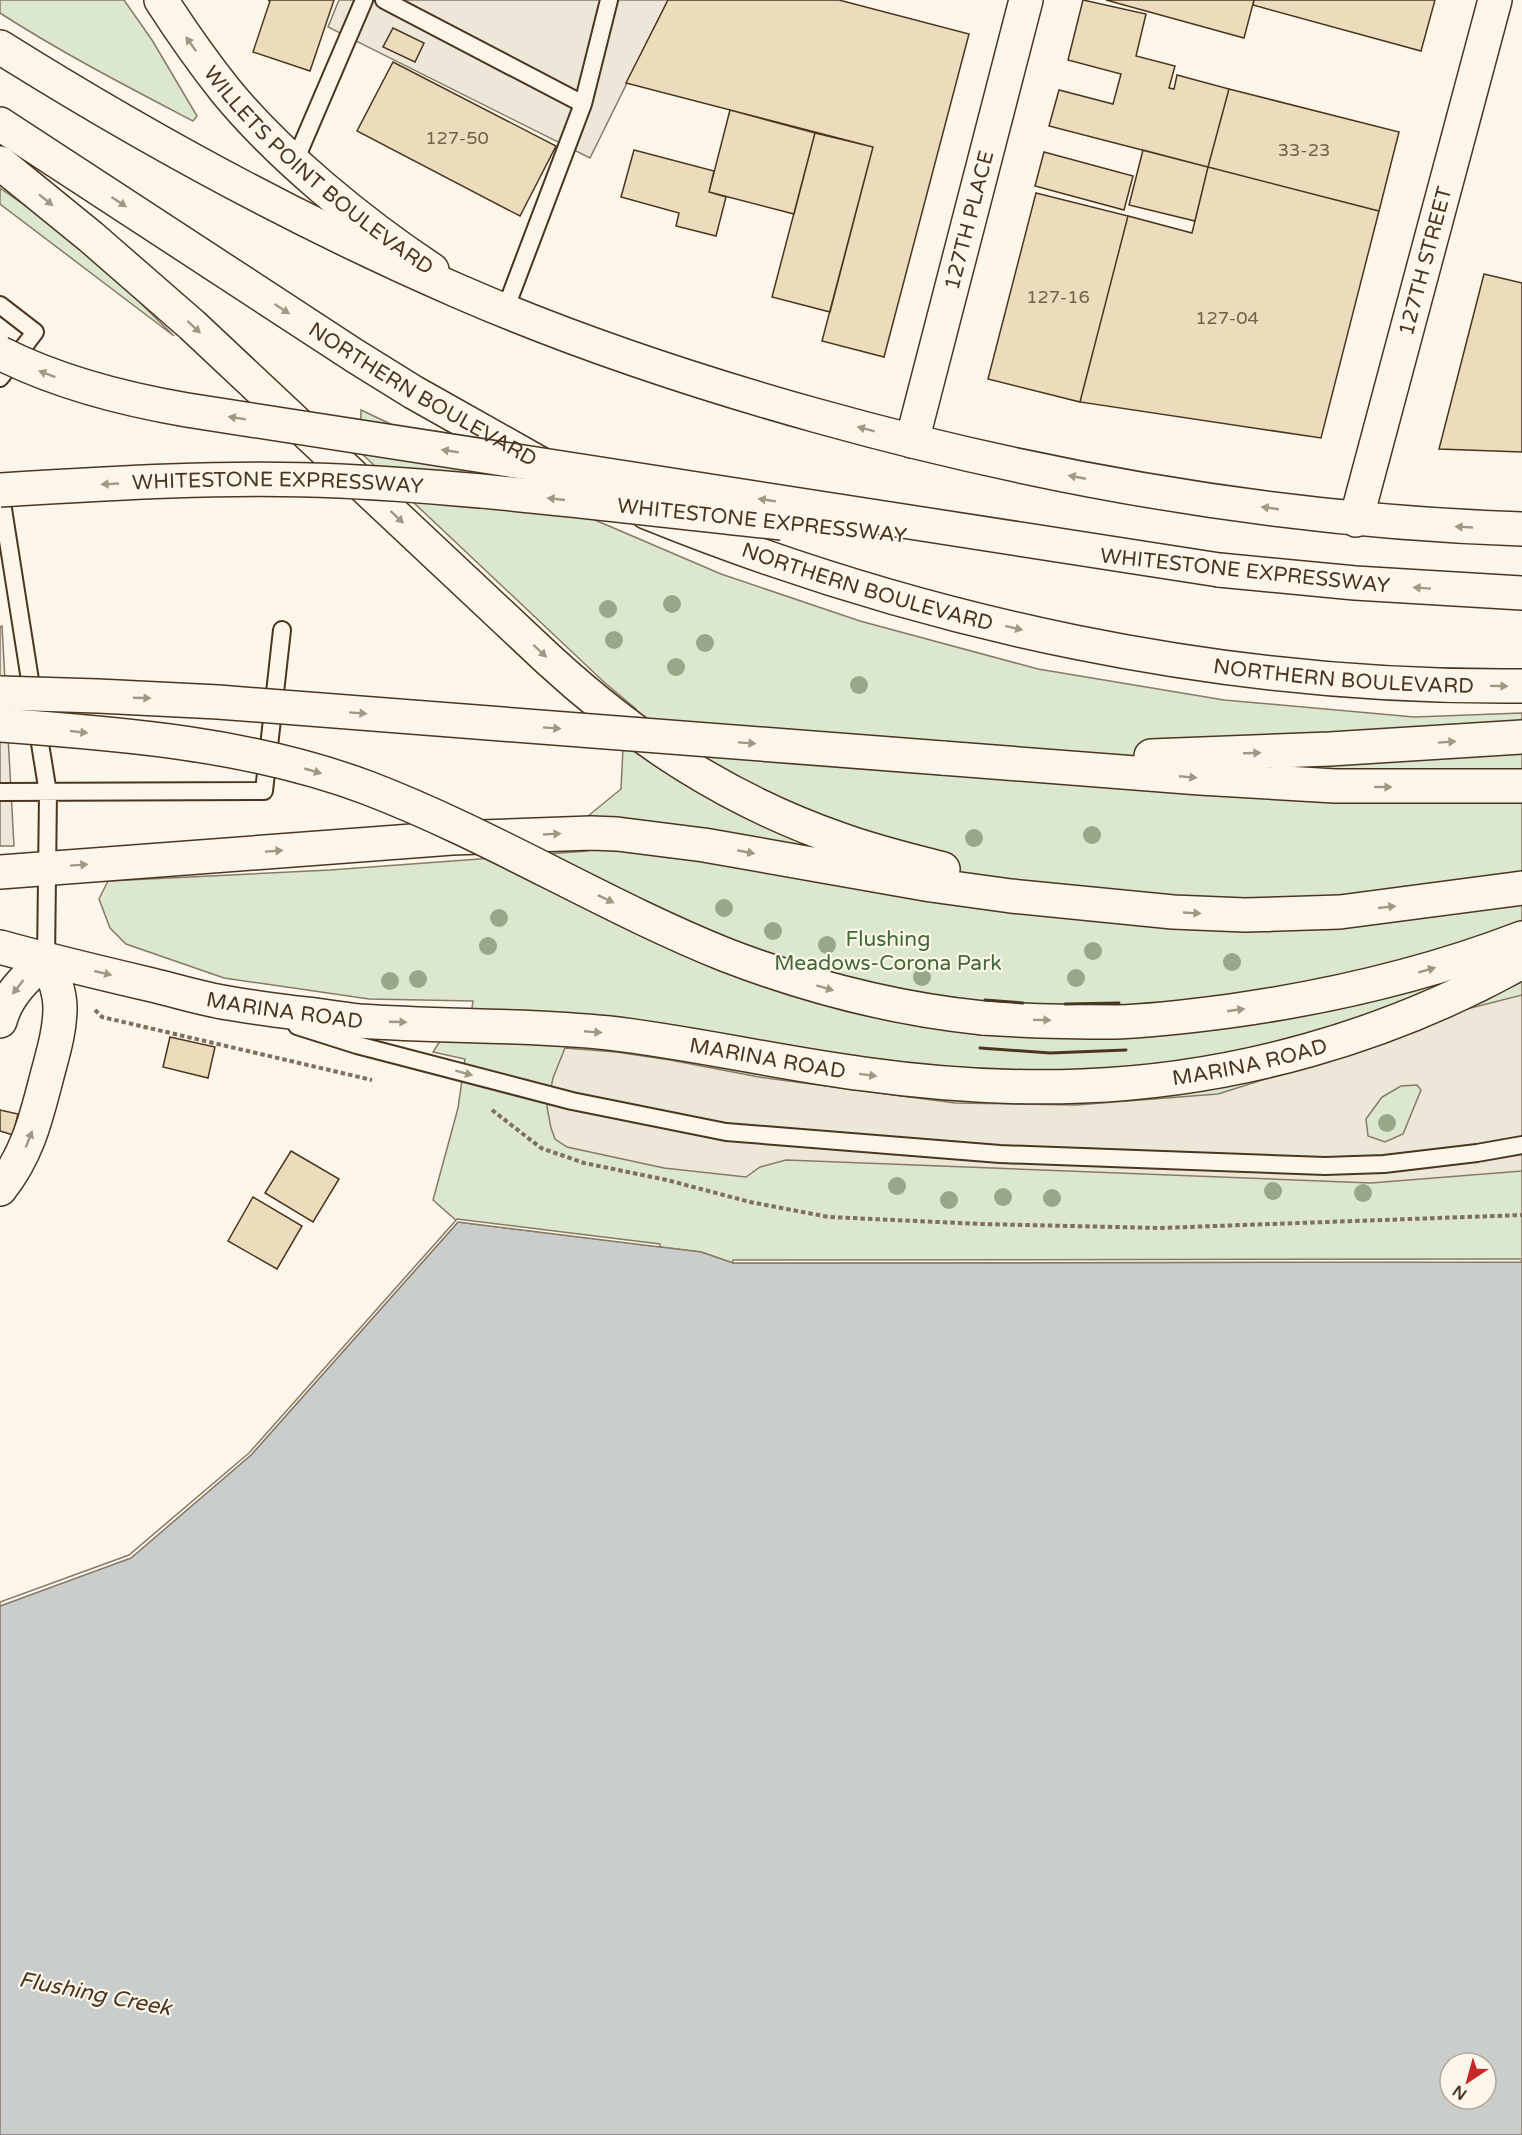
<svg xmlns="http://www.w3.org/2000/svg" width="1522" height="2135" font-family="'Varela Round',sans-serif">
  <rect width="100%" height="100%" fill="#fbf6e9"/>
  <path fill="#dce7d0" stroke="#887966" stroke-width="1.5" d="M0 0H124L152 40 197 116 193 121C128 87 62 53 0 13Z
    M0 188 33 211 114 277 174 336 0 204Z
    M361 410 581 514 721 574 860 621 1038 669 1224 700 1414 717 1522 713V1262L733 1263 701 1252 458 1222 433 1200 458 1108 465 1059 433 1052 440 1041H467L473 1001 369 999 224 978 126 944 110 928 99 899 108 881 330 870 587 851 588 816 621 789 623 748 636 709 605 683 360 452Z"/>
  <path fill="#ede7d9" stroke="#887966" stroke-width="1.5" fill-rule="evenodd" d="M339 0H668L590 158 328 27Z
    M2 626 14 846H0V627Z
    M1522 995V1171L1371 1183 786 1160 760 1167 746 1177 664 1168 567 1147 555 1139 551 1128 547 1107 553 1078 565 1048 616 1052 670 1060 759 1077 955 1103 1076 1105 1218 1094 1373 1045 1455 1012ZM1417 1085 1421 1090 1403 1134 1385 1142 1368 1136 1366 1119 1382 1097 1401 1086Z"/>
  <path fill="#c9cecd" stroke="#887966" stroke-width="1.5" fill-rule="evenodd" d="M458 1222 701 1252 733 1263 1522 1262V2135H0V1606L131 1557 251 1455ZM1450 2063H1486V2099H1450Z"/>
  <path fill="#fbf6e9" stroke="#887966" stroke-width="1.5" d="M457 1219 660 1244V1247L458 1222 251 1455 131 1558 0 1606V1602L129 1555 249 1453Z
    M1522 1259 1521 1262 733 1263V1260Z"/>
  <path fill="#ecdcbc" stroke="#4a3520" stroke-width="1.5" d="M268 0H334L310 71 253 52 270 1Z
    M668 0H839L969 34 884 357 822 341 873 147 626 83Z
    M1083 0 1146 14 1136 56 1175 66 1169 88 1174 89 1177 75 1229 89 1208 167 1049 126 1059 90 1113 104 1121 74 1068 60Z
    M1106 0H1254L1244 38Z
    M1254 0H1435L1421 51 1253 5Z
    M393 28 424 43 415 62 383 47Z
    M393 62 556 146 520 216 357 131Z
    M1229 89 1399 132 1379 211 1208 167Z
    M730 110 815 133 794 214 709 192Z
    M815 133 873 147 830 312 772 297Z
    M634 150 714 171 709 192 726 197 716 236 676 226 679 213 621 197Z
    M1143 150 1208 167 1195 221 1129 205Z
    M1044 152 1133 176 1124 210 1035 186Z
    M1208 167 1379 211 1321 438 1080 402 1128 216 1192 233Z
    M1036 193 1128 216 1080 402 988 379Z
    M1484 274 1522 283V452L1439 449Z
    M170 1037 215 1047 208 1078 163 1067Z
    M0 1110 18 1114 13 1135 0 1131Z
    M291 1151 339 1179 313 1222 265 1193Z
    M253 1197 302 1226 277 1269 228 1241Z"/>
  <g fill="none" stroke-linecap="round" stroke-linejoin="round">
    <g stroke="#4a3520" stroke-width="20">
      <path id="lane" d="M384 0 583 104
        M295 161 364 0
        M0 305 35 332 0 378
        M505 310 583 104 609 0
        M0 490 33 699
        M37 725 48 793 46 960
        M0 792 264 791 282 630
        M297 1026 357 1045 572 1101 726 1132 1000 1154 1325 1166 1384 1164 1477 1153 1522 1145"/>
    </g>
    <g stroke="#4a3520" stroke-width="36">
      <g id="street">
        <path id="s1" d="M161 0C181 31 202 61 225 90 279 156 361 223 432 270"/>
        <path id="s2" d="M912 441 1026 0"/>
        <path id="s3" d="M1356 520 1495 0"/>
        <path id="s4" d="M0 947C50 961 101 973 152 985 177 991 202 999 228 1003 251 1007 274 1010 297 1013 318 1015 339 1019 359 1021 443 1027 526 1024 609 1033 695 1043 779 1063 864 1074 936 1084 1010 1089 1082 1086 1236 1080 1388 1037 1522 962"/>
        <path d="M0 1021C7 995 26 977 46 960"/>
        <path d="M0 1189C28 1154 36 1118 47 1076 53 1053 60 1031 60 1008 60 992 53 974 46 960"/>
      </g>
    </g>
    <g stroke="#4a3520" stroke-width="36">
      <g id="primary">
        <path d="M0 47C147 139 299 222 458 291 575 342 696 382 818 416 1047 480 1284 521 1522 529"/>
        <path id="s5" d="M0 124 355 356 413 392 539 463"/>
        <path id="s6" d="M646 512C922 624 1223 689 1522 686"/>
      </g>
    </g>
    <g stroke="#4a3520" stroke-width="36">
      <path id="highway" d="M0 163 91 237 192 325 548 659C636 740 729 801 842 840 875 852 909 860 943 869
        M1219 570 1355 583 1522 593
        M1151 756 1330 749 1522 737
        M942 758 1200 778 1335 786H1522
        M0 872 452 838 591 833 617 834 704 845 931 885 1011 896 1173 912 1245 915 1340 912 1522 888
        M983 1018C1027 1021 1072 1022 1116 1022 1154 1021 1192 1016 1230 1011 1330 997 1428 974 1522 938"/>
    </g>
    <path stroke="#7f6f5c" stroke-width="4" stroke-dasharray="4.5 3" stroke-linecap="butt" d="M95 1010 102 1017 372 1080
      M492 1110 541 1148 584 1163 667 1180 750 1202 829 1217 981 1224 1159 1228 1522 1215"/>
    <use href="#lane" stroke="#fbf6e9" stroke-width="16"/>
    <use href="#street" stroke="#fbf6e9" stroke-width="33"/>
    <use href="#primary" stroke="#fbf6e9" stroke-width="33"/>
    <use href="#highway" stroke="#fbf6e9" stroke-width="33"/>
    <g stroke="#4a3520" stroke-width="36" stroke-linecap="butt">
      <g id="highway-bridge">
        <path d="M0 353C59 383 123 399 187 410L1219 570"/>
        <path id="s7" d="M0 490C113 483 227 476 340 481 488 488 635 508 782 523"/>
        <path d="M0 693 98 696 218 702 942 758"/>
        <path d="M0 725C123 734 251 744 368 788 491 835 604 906 726 955 809 987 895 1009 983 1018"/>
      </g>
    </g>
    <use href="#highway-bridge" stroke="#fbf6e9" stroke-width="33"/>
    <path stroke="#4a3520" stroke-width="3" d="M985 1000 1023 1003
      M1065 1004 1119 1003
      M980 1048 1050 1053 1126 1050"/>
  </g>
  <g fill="#96a887">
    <circle cx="672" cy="604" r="9"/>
    <circle cx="608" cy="609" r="9"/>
    <circle cx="614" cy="640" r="9"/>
    <circle cx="705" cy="643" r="9"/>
    <circle cx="676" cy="667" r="9"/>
    <circle cx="859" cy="685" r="9"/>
    <circle cx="1092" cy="835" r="9"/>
    <circle cx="974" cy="838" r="9"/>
    <circle cx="724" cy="908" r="9"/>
    <circle cx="499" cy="918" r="9"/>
    <circle cx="773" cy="931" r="9"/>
    <circle cx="827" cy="945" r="9"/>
    <circle cx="488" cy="946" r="9"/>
    <circle cx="1093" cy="951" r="9"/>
    <circle cx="1232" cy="962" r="9"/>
    <circle cx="922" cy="977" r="9"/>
    <circle cx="1076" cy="978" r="9"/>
    <circle cx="418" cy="979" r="9"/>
    <circle cx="390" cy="981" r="9"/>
    <circle cx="1387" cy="1123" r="9"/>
    <circle cx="897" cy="1186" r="9"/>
    <circle cx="1273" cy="1191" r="9"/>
    <circle cx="1363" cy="1193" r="9"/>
    <circle cx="1003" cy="1197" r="9"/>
    <circle cx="1052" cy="1198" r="9"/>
    <circle cx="949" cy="1200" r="9"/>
  </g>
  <defs><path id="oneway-solid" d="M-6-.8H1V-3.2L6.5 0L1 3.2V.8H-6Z" transform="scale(1.5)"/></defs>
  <g fill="#a29684">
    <use href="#oneway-solid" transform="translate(191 44) rotate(-125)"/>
    <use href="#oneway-solid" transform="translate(46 200) rotate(39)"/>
    <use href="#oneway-solid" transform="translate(119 202) rotate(33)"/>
    <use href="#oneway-solid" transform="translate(282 309) rotate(33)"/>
    <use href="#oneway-solid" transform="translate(194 327) rotate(43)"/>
    <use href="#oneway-solid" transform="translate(47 374) rotate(-159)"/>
    <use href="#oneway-solid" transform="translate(237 418) rotate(-171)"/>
    <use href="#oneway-solid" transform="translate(866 429) rotate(-165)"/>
    <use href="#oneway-solid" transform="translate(450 451) rotate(-171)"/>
    <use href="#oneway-solid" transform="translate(1077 477) rotate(-169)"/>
    <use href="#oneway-solid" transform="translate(110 484) rotate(177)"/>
    <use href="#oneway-solid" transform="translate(556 499) rotate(-174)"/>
    <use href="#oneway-solid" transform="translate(767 500) rotate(-171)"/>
    <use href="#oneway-solid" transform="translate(1270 508) rotate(-172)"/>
    <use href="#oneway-solid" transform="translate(397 517) rotate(43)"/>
    <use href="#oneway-solid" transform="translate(1464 527) rotate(-177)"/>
    <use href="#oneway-solid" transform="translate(1422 588) rotate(-176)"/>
    <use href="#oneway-solid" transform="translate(1014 628) rotate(14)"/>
    <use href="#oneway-solid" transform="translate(540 651) rotate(43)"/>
    <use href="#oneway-solid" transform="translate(1499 686) rotate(1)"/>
    <use href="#oneway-solid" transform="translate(142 698) rotate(2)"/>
    <use href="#oneway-solid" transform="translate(358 713) rotate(4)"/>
    <use href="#oneway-solid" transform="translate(552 728) rotate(4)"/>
    <use href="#oneway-solid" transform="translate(79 732) rotate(6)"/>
    <use href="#oneway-solid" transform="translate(1447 742) rotate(-4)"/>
    <use href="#oneway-solid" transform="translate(747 743) rotate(4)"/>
    <use href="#oneway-solid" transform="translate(1252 753) rotate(-2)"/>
    <use href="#oneway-solid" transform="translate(313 771) rotate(16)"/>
    <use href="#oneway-solid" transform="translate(1188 777) rotate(5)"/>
    <use href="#oneway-solid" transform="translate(1383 787) rotate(1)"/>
    <use href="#oneway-solid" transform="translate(552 834) rotate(-3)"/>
    <use href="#oneway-solid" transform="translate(274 851) rotate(-4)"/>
    <use href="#oneway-solid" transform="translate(746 852) rotate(10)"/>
    <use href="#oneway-solid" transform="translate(79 865) rotate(-4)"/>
    <use href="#oneway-solid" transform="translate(606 899) rotate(26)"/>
    <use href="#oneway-solid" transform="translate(1387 907) rotate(-6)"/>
    <use href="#oneway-solid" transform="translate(1192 913) rotate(3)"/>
    <use href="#oneway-solid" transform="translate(1427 970) rotate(-16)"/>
    <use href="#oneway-solid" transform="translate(103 973) rotate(13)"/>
    <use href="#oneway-solid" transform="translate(18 987) rotate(128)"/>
    <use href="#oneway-solid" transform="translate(825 988) rotate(17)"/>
    <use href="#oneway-solid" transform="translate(1236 1010) rotate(-8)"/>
    <use href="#oneway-solid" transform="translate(1042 1020) rotate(1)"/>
    <use href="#oneway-solid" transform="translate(398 1022) rotate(2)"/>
    <use href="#oneway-solid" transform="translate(593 1032) rotate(5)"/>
    <use href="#oneway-solid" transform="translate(464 1073) rotate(15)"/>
    <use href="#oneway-solid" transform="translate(868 1075) rotate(7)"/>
    <use href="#oneway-solid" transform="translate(29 1139) rotate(-69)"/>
  </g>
  <g text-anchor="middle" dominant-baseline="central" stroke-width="4.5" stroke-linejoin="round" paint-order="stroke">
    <g font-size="18" fill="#725f47">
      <text x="457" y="138">127-50</text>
      <text x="1304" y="150">33-23</text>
      <text x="1058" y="297">127-16</text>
      <text x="1227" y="318">127-04</text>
    </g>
    <g font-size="21" fill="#4a3520" stroke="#fbf6e9">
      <text stroke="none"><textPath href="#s1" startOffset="234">WILLETS POINT BOULEVARD</textPath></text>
      <text stroke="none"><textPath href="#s2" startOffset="228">127TH PLACE</textPath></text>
      <text stroke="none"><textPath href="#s3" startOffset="268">127TH STREET</textPath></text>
      <text stroke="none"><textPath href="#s5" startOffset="502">NORTHERN BOULEVARD</textPath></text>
      <text stroke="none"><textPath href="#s7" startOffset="278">WHITESTONE EXPRESSWAY</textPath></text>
      <text transform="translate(762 521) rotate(6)">WHITESTONE EXPRESSWAY</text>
      <text transform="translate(1245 571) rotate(6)">WHITESTONE EXPRESSWAY</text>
      <text stroke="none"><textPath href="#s6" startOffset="234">NORTHERN BOULEVARD</textPath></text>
      <text stroke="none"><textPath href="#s6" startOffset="720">NORTHERN BOULEVARD</textPath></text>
      <text stroke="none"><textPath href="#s4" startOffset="292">MARINA ROAD</textPath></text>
      <text stroke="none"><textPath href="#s4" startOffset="778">MARINA ROAD</textPath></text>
      <text stroke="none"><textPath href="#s4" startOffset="1264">MARINA ROAD</textPath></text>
    </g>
    <g font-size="21" fill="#436837" stroke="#fbf6e9">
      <text x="888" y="939">Flushing<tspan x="888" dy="24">Meadows-Corona Park</tspan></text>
    </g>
    <g font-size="22" font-style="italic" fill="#4a3520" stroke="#fbf6e9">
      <text transform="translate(95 1994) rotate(11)">Flushing Creek</text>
    </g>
  </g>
  <g transform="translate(1468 2081) rotate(216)"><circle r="28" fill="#fbf6e9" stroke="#b4a999" stroke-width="1.5"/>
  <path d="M0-4.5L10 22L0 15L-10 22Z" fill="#c62828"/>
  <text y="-9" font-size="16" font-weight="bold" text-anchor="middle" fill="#4a3520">N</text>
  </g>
</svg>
